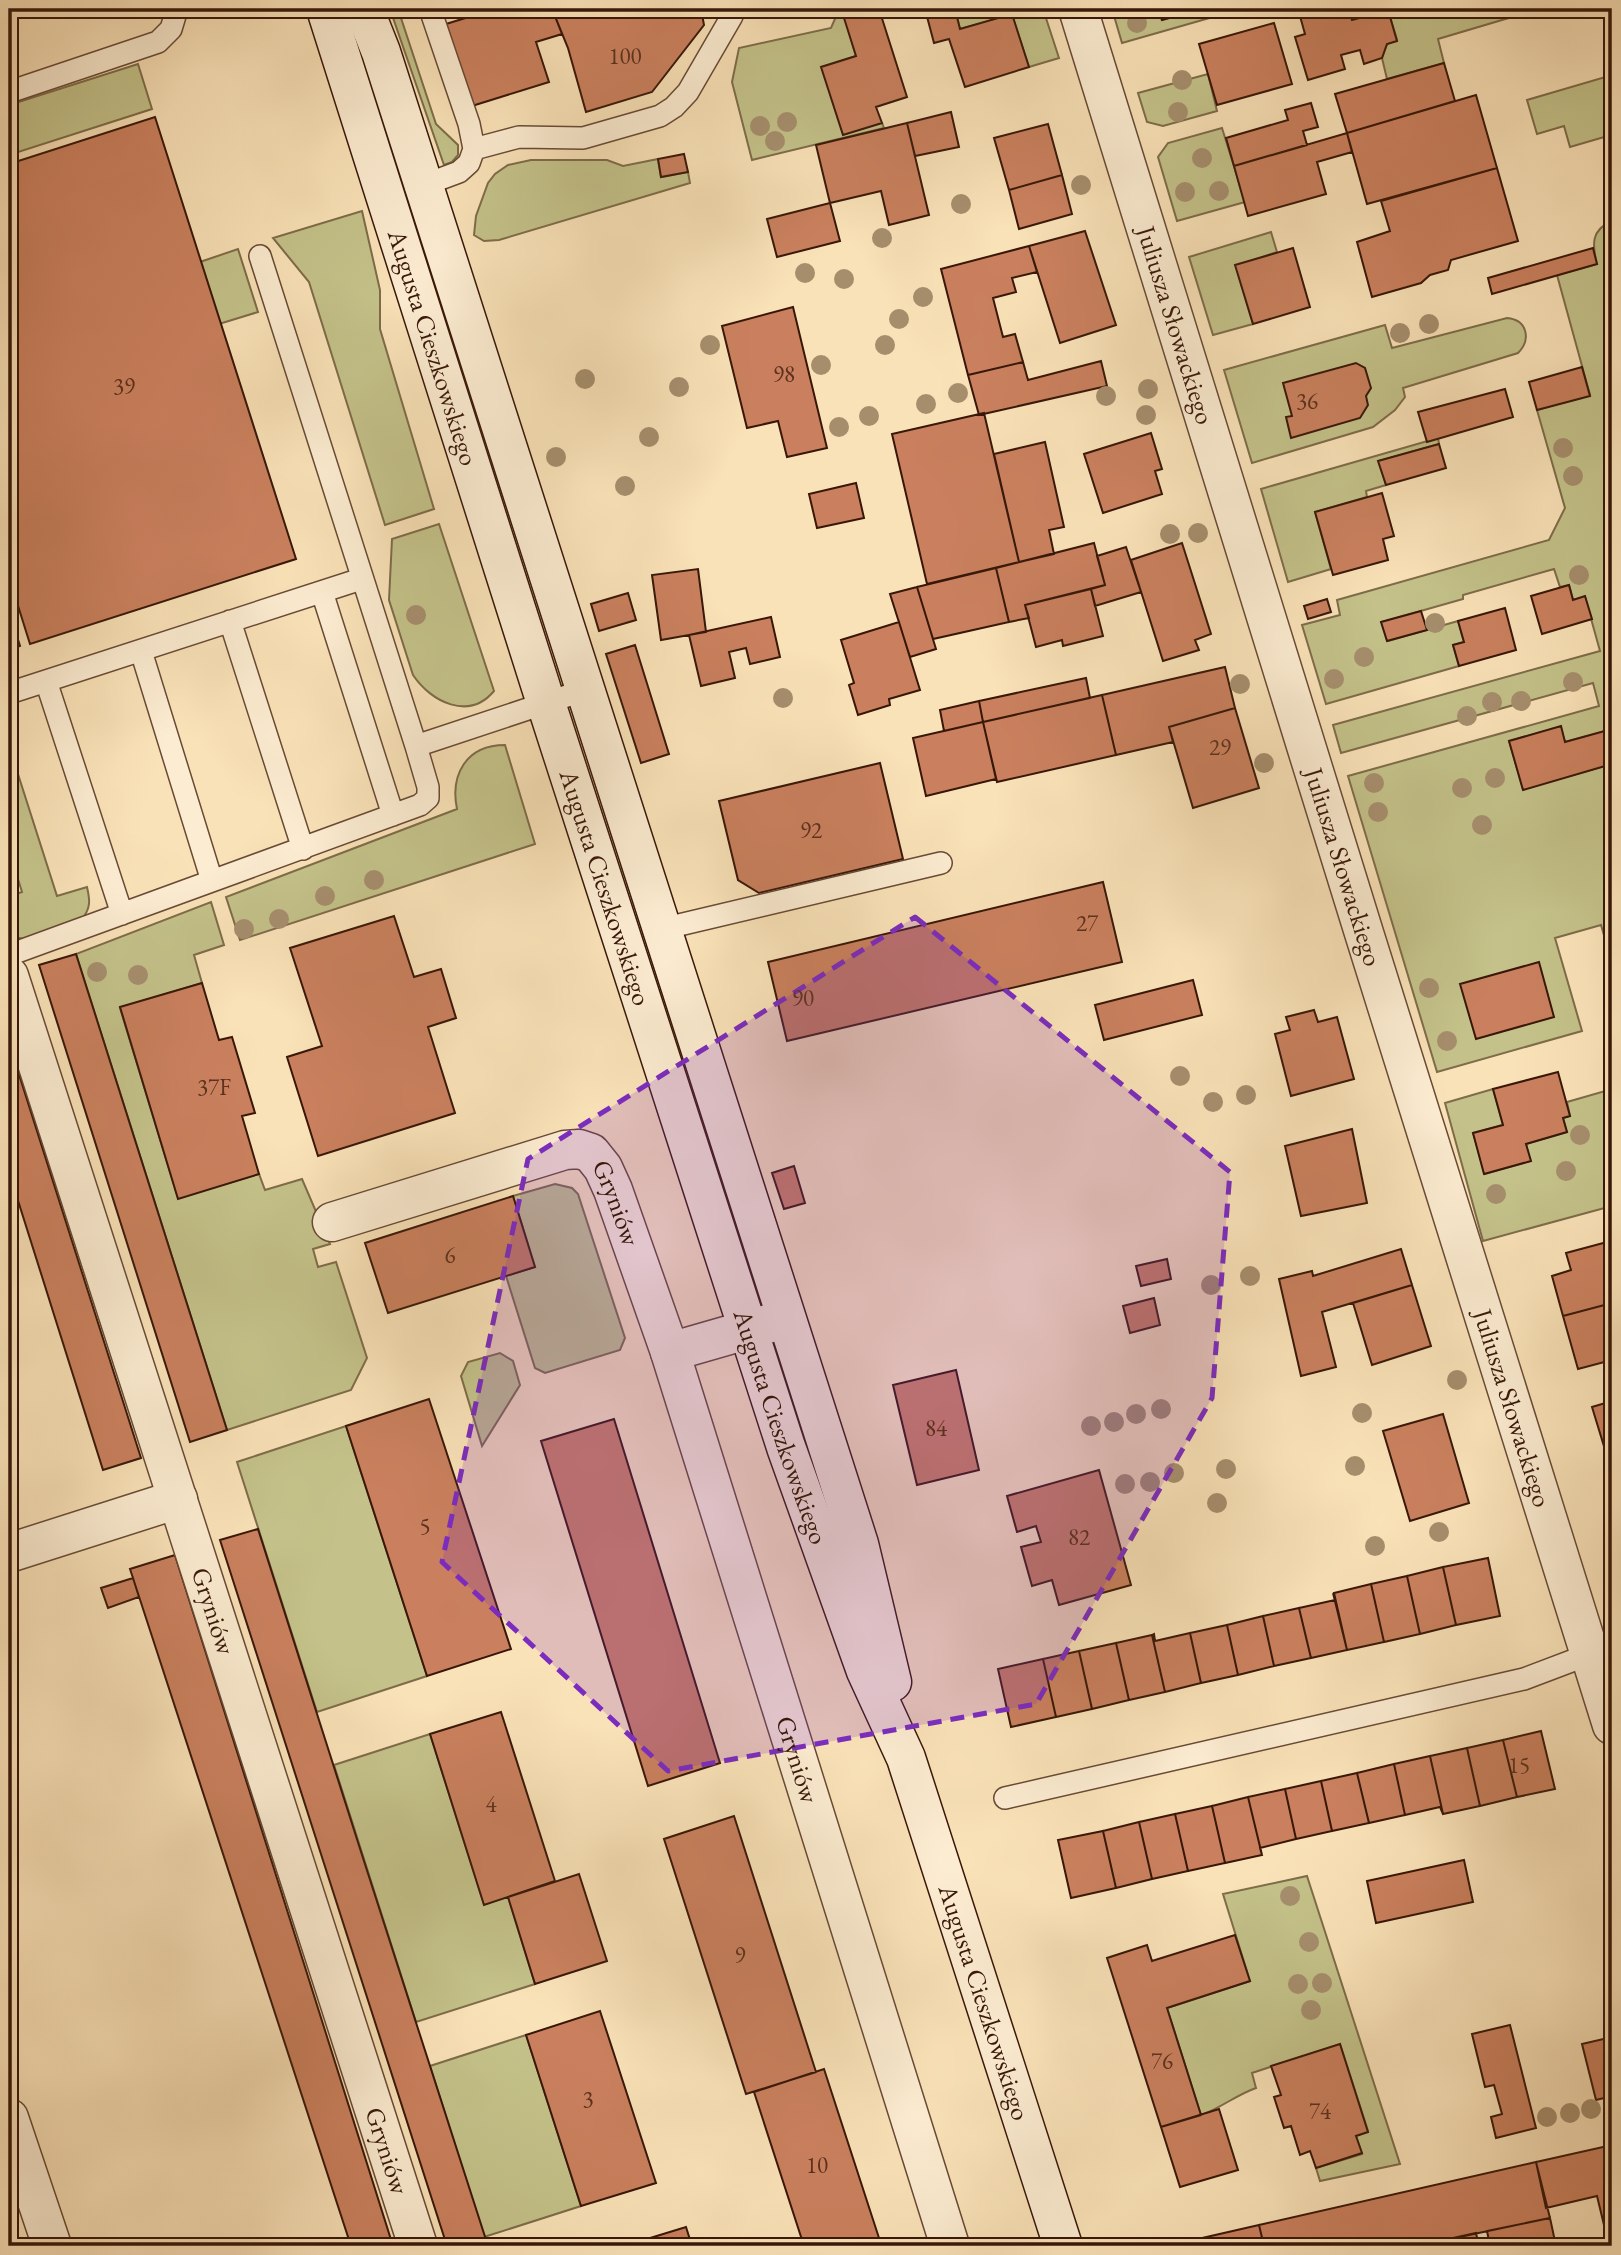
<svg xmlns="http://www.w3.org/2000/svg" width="1621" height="2255" font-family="'EB Garamond',serif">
  <rect width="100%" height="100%" fill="#fae2b8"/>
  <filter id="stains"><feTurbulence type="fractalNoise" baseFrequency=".00286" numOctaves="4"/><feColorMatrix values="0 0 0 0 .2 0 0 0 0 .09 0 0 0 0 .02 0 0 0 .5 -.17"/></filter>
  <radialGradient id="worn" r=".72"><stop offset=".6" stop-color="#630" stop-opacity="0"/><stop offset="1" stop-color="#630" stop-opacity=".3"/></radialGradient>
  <path fill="#c4c28a" stroke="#7e6c4a" stroke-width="2" d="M390 9H398L436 124 458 145V155L452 162 444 165Z
    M855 9H873L845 18 856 56 822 67 882 123 884 128 752 160 732 82 739 48 831 28 838 12Z
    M955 9H1043L1059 58 1029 67 1012 15 960 29Z
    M1112 9H1158L1162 20 1201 9H1241L1122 43Z
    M1348 9H1539L1438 39 1444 63 1387 79 1382 58 1387 44 1397 40 1388 10 1352 20Z
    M138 64 152 109 9 155V105Z
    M1208 74 1217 111 1163 126 1147 122 1138 93Z
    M1612 75V139L1611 135 1570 147 1564 126 1537 134 1527 100Z
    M1222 128 1245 202 1177 221 1158 157 1168 143Z
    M658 159 661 177 688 172 690 183 499 240 484 241 474 235 476 216 488 183 495 174 508 165 531 160H607L623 166Z
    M362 211 380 290V329L434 509 385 525 309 282 273 238Z
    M1612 221V729L1565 742 1560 727 1509 741 1523 789 1612 764V963L1601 925 1555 938 1582 1031 1437 1072 1348 776 1599 706 1593 683 1341 753 1333 725 1600 651 1585 597 1573 600 1569 585 1560 587 1554 569 1463 595V599L1382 622 1388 641 1458 621 1464 642 1453 645 1459 666 1326 704 1302 625 1340 615 1337 600 1549 540 1565 508 1537 410 1590 395 1557 275 1597 264C1592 244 1591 230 1612 221Z
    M1271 232 1277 252 1236 266 1253 324 1213 335 1189 257Z
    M238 249 258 312 219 324 200 262Z
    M1507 318C1528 320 1531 340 1518 353L1403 388 1405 397 1395 410 1373 427 1252 463 1224 370 1385 325 1392 348Z
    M1438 438 1439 444 1379 461 1386 485 1366 491 1367 497 1315 512 1331 569 1288 582 1261 489Z
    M439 524 494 691C469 721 431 702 413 675L389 600 392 539Z
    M505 745 535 844 240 940 226 897 457 809C450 775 466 745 505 745Z
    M9 746 57 896 87 887C90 900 91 908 82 919L24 939 9 936V896L22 892 9 850Z
    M211 902 224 945 194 955 202 983 120 1008 178 1198 259 1174 265 1190 302 1179 330 1244 313 1249 318 1267 336 1262 367 1358 351 1390 227 1430 76 954Z
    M1493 1089 1503 1125 1473 1133 1485 1174 1530 1161 1526 1144 1567 1132 1563 1118 1570 1116 1567 1102 1612 1089V1206L1483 1241 1445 1103Z
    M555 1184 572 1188 578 1194 625 1338 620 1350 545 1373 535 1368 506 1276 535 1267 513 1196Z
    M500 1353 513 1361 520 1385 482 1446 461 1376 468 1362Z
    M346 1426 427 1676 317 1712 237 1462Z
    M430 1734 484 1904 508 1897 535 1984 416 2022 334 1765Z
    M1307 1876 1400 2164 1320 2181 1316 2168 1362 2154 1356 2136 1368 2131 1340 2044 1252 2073 1256 2088C1236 2095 1221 2108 1201 2115L1167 2008 1250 1981 1223 1894Z
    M526 2035 581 2206 484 2237 430 2066Z"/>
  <path fill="#ca805e" stroke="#381709" stroke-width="2" d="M495 9H526L528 14 552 9 562 34 536 42 549 82 472 106 446 24Z
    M552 9H701L704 25 652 92 586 112 568 48Z
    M873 9H879L907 97 876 107 882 123 843 135 821 67 856 56 844 18Z
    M925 9H955L960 29 1012 14 1029 67 965 87 949 39 934 43Z
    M1158 9H1201L1162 20Z
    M1298 9H1348L1352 20 1388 10 1397 41 1387 44 1382 58 1364 64 1360 50 1341 55 1345 69 1308 80 1295 37 1305 34Z
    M1440 9H1467L1442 16Z
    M1274 23 1292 84 1217 105 1199 44Z
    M1444 63 1455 101 1347 133 1335 94Z
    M1476 95 1497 168 1367 204 1347 133Z
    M1311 103 1318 127 1303 131 1307 145 1234 166 1226 138 1288 120 1285 110Z
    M951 112 959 147 915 156 907 123Z
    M155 117 296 559 30 644 9 577V164Z
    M907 123 929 215 889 225 881 191 830 203 816 145Z
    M1048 124 1062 175 1009 190 994 138Z
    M1347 133 1352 152 1317 162 1326 194 1248 216 1234 166Z
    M684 154 688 172 661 177 658 159Z
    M1497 168 1518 241 1451 260 1448 270 1430 275 1421 283 1372 297 1357 242 1390 231 1381 201Z
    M1062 175 1072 214 1019 229 1009 190Z
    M830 203 840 241 777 257 767 219Z
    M1085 231 1116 325 1060 343 1029 246Z
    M1029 246 1037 272 1012 278 1016 292 993 298 1003 337 1015 334 1023 362 968 375 941 269Z
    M1293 248 1310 307 1253 324 1235 265Z
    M1593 248 1597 264 1492 294 1488 278Z
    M793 307 827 448 787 457 778 421 747 428 722 326Z
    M1101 361 1107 386 979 415 968 375 1023 362 1028 380Z
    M1356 363 1365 368 1371 388 1366 396 1368 405 1360 418 1291 438 1286 417 1292 416 1283 383Z
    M1582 367 1590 396 1537 410 1529 382Z
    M1505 389 1513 417 1427 442 1418 412Z
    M984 413 1019 562 927 584 892 434Z
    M1151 433 1162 469 1155 471 1162 494 1103 513 1084 454Z
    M1045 442 1064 527 1049 530 1054 554 1019 562 994 454Z
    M1439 444 1446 468 1386 485 1378 461Z
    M856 483 864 518 817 528 809 494Z
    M1382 493 1394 536 1383 539 1388 560 1333 575 1315 512Z
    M1094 543 1105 585 1025 605 1029 618 1009 622 996 568Z
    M1182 543 1211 634 1195 640 1199 650 1163 661 1131 560Z
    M1126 547 1141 592 1095 606 1091 589 1105 585 1097 556Z
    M996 568 1009 622 933 639 917 587Z
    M698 569 706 632 661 640 652 575Z
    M1569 585 1573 600 1585 596 1592 619 1542 634 1531 596Z
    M917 587 936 649 910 657 890 594Z
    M1091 589 1103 636 1063 646 1062 640 1036 647 1025 605Z
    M628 593 636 620 599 631 591 604Z
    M1327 599 1331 612 1308 619 1304 606Z
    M1505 608 1516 650 1459 666 1453 645 1464 642 1458 621Z
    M9 611 20 646 9 650Z
    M1421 611 1427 630 1387 641 1381 622Z
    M771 617 780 657 750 664 746 648 729 652 735 678 701 686 689 635Z
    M899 622 920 690 889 699 890 705 858 715 849 685 854 683 841 640Z
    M635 645 669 754 641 763 606 654Z
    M1225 667 1235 708 1169 727 1173 742 1116 755 1102 695Z
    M1086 678 1090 698 983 722 979 701Z
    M1102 695 1116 755 997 782 983 722Z
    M979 701 983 722 944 731 940 710Z
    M1235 708 1259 788 1193 808 1169 727Z
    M983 722 996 779 926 796 913 738Z
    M1561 726 1565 742 1612 729V764L1523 790 1509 741Z
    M880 763 903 859 759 893 738 880 719 801Z
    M1103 882 1122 962 787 1041 768 962Z
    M394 916 414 977 441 969 456 1018 428 1027 455 1113 318 1156 287 1057 322 1046 290 948Z
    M76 954 227 1430 190 1442 39 965Z
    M1539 962 1554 1017 1476 1039 1460 984Z
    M1193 980 1202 1015 1104 1040 1095 1005Z
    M202 983 219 1040 232 1037 255 1113 242 1116 259 1174 178 1199 120 1007Z
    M1314 1010 1318 1022 1337 1017 1354 1079 1291 1096 1275 1034 1290 1030 1286 1017Z
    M9 1043 141 1458 103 1470 9 1172Z
    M1558 1072 1570 1116 1563 1118 1567 1132 1526 1144 1531 1161 1484 1174 1473 1133 1503 1125 1493 1089Z
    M1352 1129 1367 1203 1301 1216 1285 1146Z
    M794 1166 805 1203 784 1209 772 1173Z
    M513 1196 535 1267 388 1313 365 1243Z
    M1607 1242 1612 1263V1303L1563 1316 1552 1276 1571 1270 1566 1253Z
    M1401 1249 1412 1285 1322 1312 1336 1367 1301 1376 1279 1279 1312 1271 1313 1276Z
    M1167 1259 1171 1279 1141 1286 1136 1266Z
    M1412 1285 1431 1346 1372 1365 1353 1303Z
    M1154 1298 1160 1325 1130 1333 1123 1306Z
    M1612 1303V1360L1578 1369 1563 1316Z
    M956 1370 979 1470 917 1485 893 1385Z
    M429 1399 511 1649 427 1676 346 1426Z
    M1612 1401V1465L1610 1466 1592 1407Z
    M1443 1414 1469 1503 1410 1521 1383 1431Z
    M614 1419 720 1763 648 1786 541 1441Z
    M1099 1470 1131 1585 1059 1605 1052 1580 1032 1586 1021 1547 1041 1542 1036 1526 1017 1532 1007 1496Z
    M258 1529 363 1858 488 2246H447L220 1540Z
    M175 1555 393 2246H351L130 1569Z
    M1488 1558 1500 1616 1456 1625 1443 1567Z
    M1443 1567 1456 1625 1420 1634 1407 1576Z
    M1407 1576 1420 1634 1384 1642 1371 1584Z
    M133 1578 139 1597 108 1608 101 1588Z
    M1371 1584 1384 1642 1347 1650 1334 1593Z
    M1333 1593 1347 1650 1311 1658 1299 1608 1335 1600Z
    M1299 1608 1311 1658 1274 1666 1263 1616Z
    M1263 1616 1274 1666 1238 1675 1227 1625Z
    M1227 1625 1238 1675 1201 1683 1190 1633Z
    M1190 1633 1201 1683 1165 1692 1152 1635 1154 1634 1155 1641Z
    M1152 1635 1165 1692 1129 1700 1116 1643Z
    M1116 1643 1129 1700 1092 1709 1079 1651Z
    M1079 1651 1092 1709 1056 1717 1043 1659Z
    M1043 1659 1056 1717 1011 1727 998 1669Z
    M501 1712 555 1881 484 1905 430 1734Z
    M1541 1731 1555 1789 1517 1797 1503 1740Z
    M1503 1740 1517 1797 1480 1806 1467 1748Z
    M1467 1748 1480 1806 1443 1814 1430 1756Z
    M1430 1756 1443 1814 1440 1807 1405 1815 1394 1764Z
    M1394 1764 1405 1815 1369 1823 1357 1773Z
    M1357 1773 1369 1823 1332 1831 1321 1781Z
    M1321 1781 1332 1831 1296 1839 1285 1789Z
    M1285 1789 1296 1839 1260 1848 1262 1855 1248 1797Z
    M1248 1797 1262 1855 1225 1863 1212 1806Z
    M1212 1806 1225 1863 1188 1871 1175 1814Z
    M1175 1814 1188 1871 1152 1879 1139 1822Z
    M734 1816 816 2072 746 2094 664 1839Z
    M1139 1822 1152 1879 1116 1888 1103 1831Z
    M1103 1831 1116 1888 1071 1898 1058 1840Z
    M1464 1860 1473 1902 1376 1923 1367 1881Z
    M579 1874 607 1961 535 1984 508 1897Z
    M1235 1935 1250 1981 1167 2008 1201 2115 1161 2127 1107 1958 1147 1945 1152 1961Z
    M600 2011 656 2183 581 2206 526 2035Z
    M1510 2025 1536 2128 1496 2138 1491 2117 1502 2114 1494 2085 1485 2087 1472 2034Z
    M1612 2037V2096L1596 2100 1582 2044Z
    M1340 2044 1368 2132 1356 2136 1362 2153 1316 2168 1310 2151 1300 2155 1291 2126 1284 2128 1274 2097 1281 2095 1271 2066Z
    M824 2069 879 2238 851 2246H804L754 2092Z
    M1219 2109 1238 2170 1180 2187 1161 2127Z
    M1612 2145V2223L1604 2225 1597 2196 1546 2208 1536 2162Z
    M1536 2162 1550 2218 1417 2246H1264L1259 2225Z
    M1550 2218 1556 2246H1490L1487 2231Z
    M1259 2225 1264 2246H1204L1202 2238Z
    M686 2227 692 2246H624Z
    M1476 2233 1479 2246H1417Z"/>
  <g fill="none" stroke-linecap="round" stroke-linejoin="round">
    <g stroke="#684a35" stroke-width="24">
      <path id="lane" d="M9 92 158 42 171 29 177 9
        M474 149 519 137 583 138 660 116 674 107 688 92 732 16
        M416 188 459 172 469 163 474 149 469 124 430 9
        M260 256 416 746 585 690
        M322 592 393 815
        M230 621 303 849
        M141 651 212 881
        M46 681 122 914
        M9 693 361 579
        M662 929 941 863
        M9 955 420 805 428 798V787L416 746
        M1005 1798 1524 1679 1590 1654"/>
    </g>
    <g stroke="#684a35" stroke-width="41">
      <g id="street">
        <path id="s1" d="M1078 9 1364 933 1612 1725"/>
        <path id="s2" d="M9 976 418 2246"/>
        <path id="s3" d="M332 1222 565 1150 579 1149 591 1153 603 1168 613 1190 670 1352 781 1320"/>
        <path id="s4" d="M670 1352 950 2246"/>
        <path d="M9 1553 178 1499"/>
        <path d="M9 2118 52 2246"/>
      </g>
    </g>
    <g stroke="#381709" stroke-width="41">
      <g id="secondary">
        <path id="s5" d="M326 9 546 703 786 1447 866 1671 906 1758 1063 2246"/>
        <path d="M364 9 381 52 859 1544 892 1682"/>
      </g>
    </g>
    <use href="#lane" stroke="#fcecd1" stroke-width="21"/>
    <use href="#street" stroke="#fcecd1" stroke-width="38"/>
    <use href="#secondary" stroke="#fcecd1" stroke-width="38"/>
  </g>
  <g fill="#a68e6d">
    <circle cx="1137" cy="23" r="10"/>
    <circle cx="1182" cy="80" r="10"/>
    <circle cx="1178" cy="112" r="10"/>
    <circle cx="787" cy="122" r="10"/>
    <circle cx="760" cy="126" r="10"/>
    <circle cx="775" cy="141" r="10"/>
    <circle cx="1202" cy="158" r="10"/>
    <circle cx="1081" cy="185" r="10"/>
    <circle cx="1219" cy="191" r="10"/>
    <circle cx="1185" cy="192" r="10"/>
    <circle cx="961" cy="204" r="10"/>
    <circle cx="882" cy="238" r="10"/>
    <circle cx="805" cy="273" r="10"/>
    <circle cx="844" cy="279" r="10"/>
    <circle cx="923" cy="297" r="10"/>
    <circle cx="899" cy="319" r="10"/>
    <circle cx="1429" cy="324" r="10"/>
    <circle cx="1400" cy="333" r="10"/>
    <circle cx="710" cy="345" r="10"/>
    <circle cx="885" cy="345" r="10"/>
    <circle cx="821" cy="365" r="10"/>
    <circle cx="585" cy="379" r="10"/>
    <circle cx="679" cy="387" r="10"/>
    <circle cx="1148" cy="389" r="10"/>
    <circle cx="958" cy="393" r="10"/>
    <circle cx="1106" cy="396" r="10"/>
    <circle cx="926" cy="404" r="10"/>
    <circle cx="1146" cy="415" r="10"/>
    <circle cx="869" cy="416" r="10"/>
    <circle cx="839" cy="427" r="10"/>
    <circle cx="649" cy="437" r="10"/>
    <circle cx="1563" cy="448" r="10"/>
    <circle cx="556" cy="457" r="10"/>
    <circle cx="1573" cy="476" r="10"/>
    <circle cx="625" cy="486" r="10"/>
    <circle cx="1198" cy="533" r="10"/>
    <circle cx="1170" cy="534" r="10"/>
    <circle cx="1579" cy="575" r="10"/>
    <circle cx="416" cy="615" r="10"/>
    <circle cx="1435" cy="623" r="10"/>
    <circle cx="1364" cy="657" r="10"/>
    <circle cx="1334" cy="679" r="10"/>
    <circle cx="1573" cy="682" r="10"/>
    <circle cx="1240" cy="684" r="10"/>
    <circle cx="783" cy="698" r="10"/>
    <circle cx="1521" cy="701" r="10"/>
    <circle cx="1492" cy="702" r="10"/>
    <circle cx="1467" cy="716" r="10"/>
    <circle cx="1264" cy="763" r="10"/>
    <circle cx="1495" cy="778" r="10"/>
    <circle cx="1374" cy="783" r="10"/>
    <circle cx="1462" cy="788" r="10"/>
    <circle cx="1378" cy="812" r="10"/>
    <circle cx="1482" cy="825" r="10"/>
    <circle cx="374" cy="880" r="10"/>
    <circle cx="325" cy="896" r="10"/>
    <circle cx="279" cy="919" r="10"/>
    <circle cx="244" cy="929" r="10"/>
    <circle cx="97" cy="972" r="10"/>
    <circle cx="138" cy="975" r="10"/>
    <circle cx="1429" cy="988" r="10"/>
    <circle cx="1447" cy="1041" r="10"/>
    <circle cx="1180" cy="1076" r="10"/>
    <circle cx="1246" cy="1095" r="10"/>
    <circle cx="1213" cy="1102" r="10"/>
    <circle cx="1580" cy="1135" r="10"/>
    <circle cx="1566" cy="1171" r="10"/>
    <circle cx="1496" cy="1194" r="10"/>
    <circle cx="1250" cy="1276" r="10"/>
    <circle cx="1211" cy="1285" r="10"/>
    <circle cx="1457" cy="1380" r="10"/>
    <circle cx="1161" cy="1409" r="10"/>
    <circle cx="1362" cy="1413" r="10"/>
    <circle cx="1136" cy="1414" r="10"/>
    <circle cx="1114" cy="1422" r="10"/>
    <circle cx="1091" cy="1426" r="10"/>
    <circle cx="1355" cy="1466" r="10"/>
    <circle cx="1226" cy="1469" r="10"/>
    <circle cx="1174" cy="1473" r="10"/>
    <circle cx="1150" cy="1482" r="10"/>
    <circle cx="1125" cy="1484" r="10"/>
    <circle cx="1217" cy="1503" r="10"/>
    <circle cx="1439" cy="1532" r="10"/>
    <circle cx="1375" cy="1546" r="10"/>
    <circle cx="1290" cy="1896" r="10"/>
    <circle cx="1309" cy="1942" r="10"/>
    <circle cx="1322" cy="1983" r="10"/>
    <circle cx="1298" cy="1984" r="10"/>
    <circle cx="1311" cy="2010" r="10"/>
    <circle cx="1591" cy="2109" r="10"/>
    <circle cx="1570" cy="2113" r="10"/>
    <circle cx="1547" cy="2117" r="10"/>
  </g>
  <path fill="#7b2cbf" fill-opacity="0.2" stroke="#7b2cbf" stroke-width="5" stroke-dasharray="14 9" stroke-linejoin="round" d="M915 917 1230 1172 1212 1398 1036 1704 668 1771 442 1562 528 1159Z"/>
  <g text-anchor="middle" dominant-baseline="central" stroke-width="7" stroke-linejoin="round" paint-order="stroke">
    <g font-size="23" fill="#5c311e">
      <text x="625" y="56">100</text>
      <text x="784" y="374">98</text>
      <text x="124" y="386">39</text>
      <text x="1307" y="401">36</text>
      <text x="1220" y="747">29</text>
      <text x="811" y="830">92</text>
      <text x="1087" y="923">27</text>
      <text x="803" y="998">90</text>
      <text x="214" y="1087">37F</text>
      <text x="450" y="1255">6</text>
      <text x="936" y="1428">84</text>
      <text x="425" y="1526">5</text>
      <text x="1079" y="1537">82</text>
      <text x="1519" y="1765">15</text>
      <text x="491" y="1804">4</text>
      <text x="740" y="1955">9</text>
      <text x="1162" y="2061">76</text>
      <text x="588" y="2099">3</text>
      <text x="1320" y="2111">74</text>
      <text x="817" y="2165">10</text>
    </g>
    <g font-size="26" fill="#381709" stroke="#fcecd1">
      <text stroke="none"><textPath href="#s1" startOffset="331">Juliusza Słowackiego</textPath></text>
      <text stroke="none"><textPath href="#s5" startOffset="355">Augusta Cieszkowskiego</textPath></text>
      <text stroke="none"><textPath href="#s1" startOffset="898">Juliusza Słowackiego</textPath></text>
      <text stroke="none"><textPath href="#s5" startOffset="922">Augusta Cieszkowskiego</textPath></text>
      <text stroke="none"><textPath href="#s3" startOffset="327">Gryniów</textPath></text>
      <text stroke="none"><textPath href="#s1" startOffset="1465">Juliusza Słowackiego</textPath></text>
      <text stroke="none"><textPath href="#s5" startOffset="1489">Augusta Cieszkowskiego</textPath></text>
      <text stroke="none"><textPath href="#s2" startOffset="667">Gryniów</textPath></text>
      <text stroke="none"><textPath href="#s4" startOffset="427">Gryniów</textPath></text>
      <text stroke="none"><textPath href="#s5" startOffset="2100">Augusta Cieszkowskiego</textPath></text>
      <text stroke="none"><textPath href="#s2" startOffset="1234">Gryniów</textPath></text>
    </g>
  </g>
  <rect width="1621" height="2255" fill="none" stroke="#fae2b8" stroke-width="35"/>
  <rect x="10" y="10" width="1600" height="2234" fill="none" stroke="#381709" stroke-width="3.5"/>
  <rect x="18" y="18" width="1586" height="2220" fill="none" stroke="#381709" stroke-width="2"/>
  <rect width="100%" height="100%" filter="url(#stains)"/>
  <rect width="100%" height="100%" fill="url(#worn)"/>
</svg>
